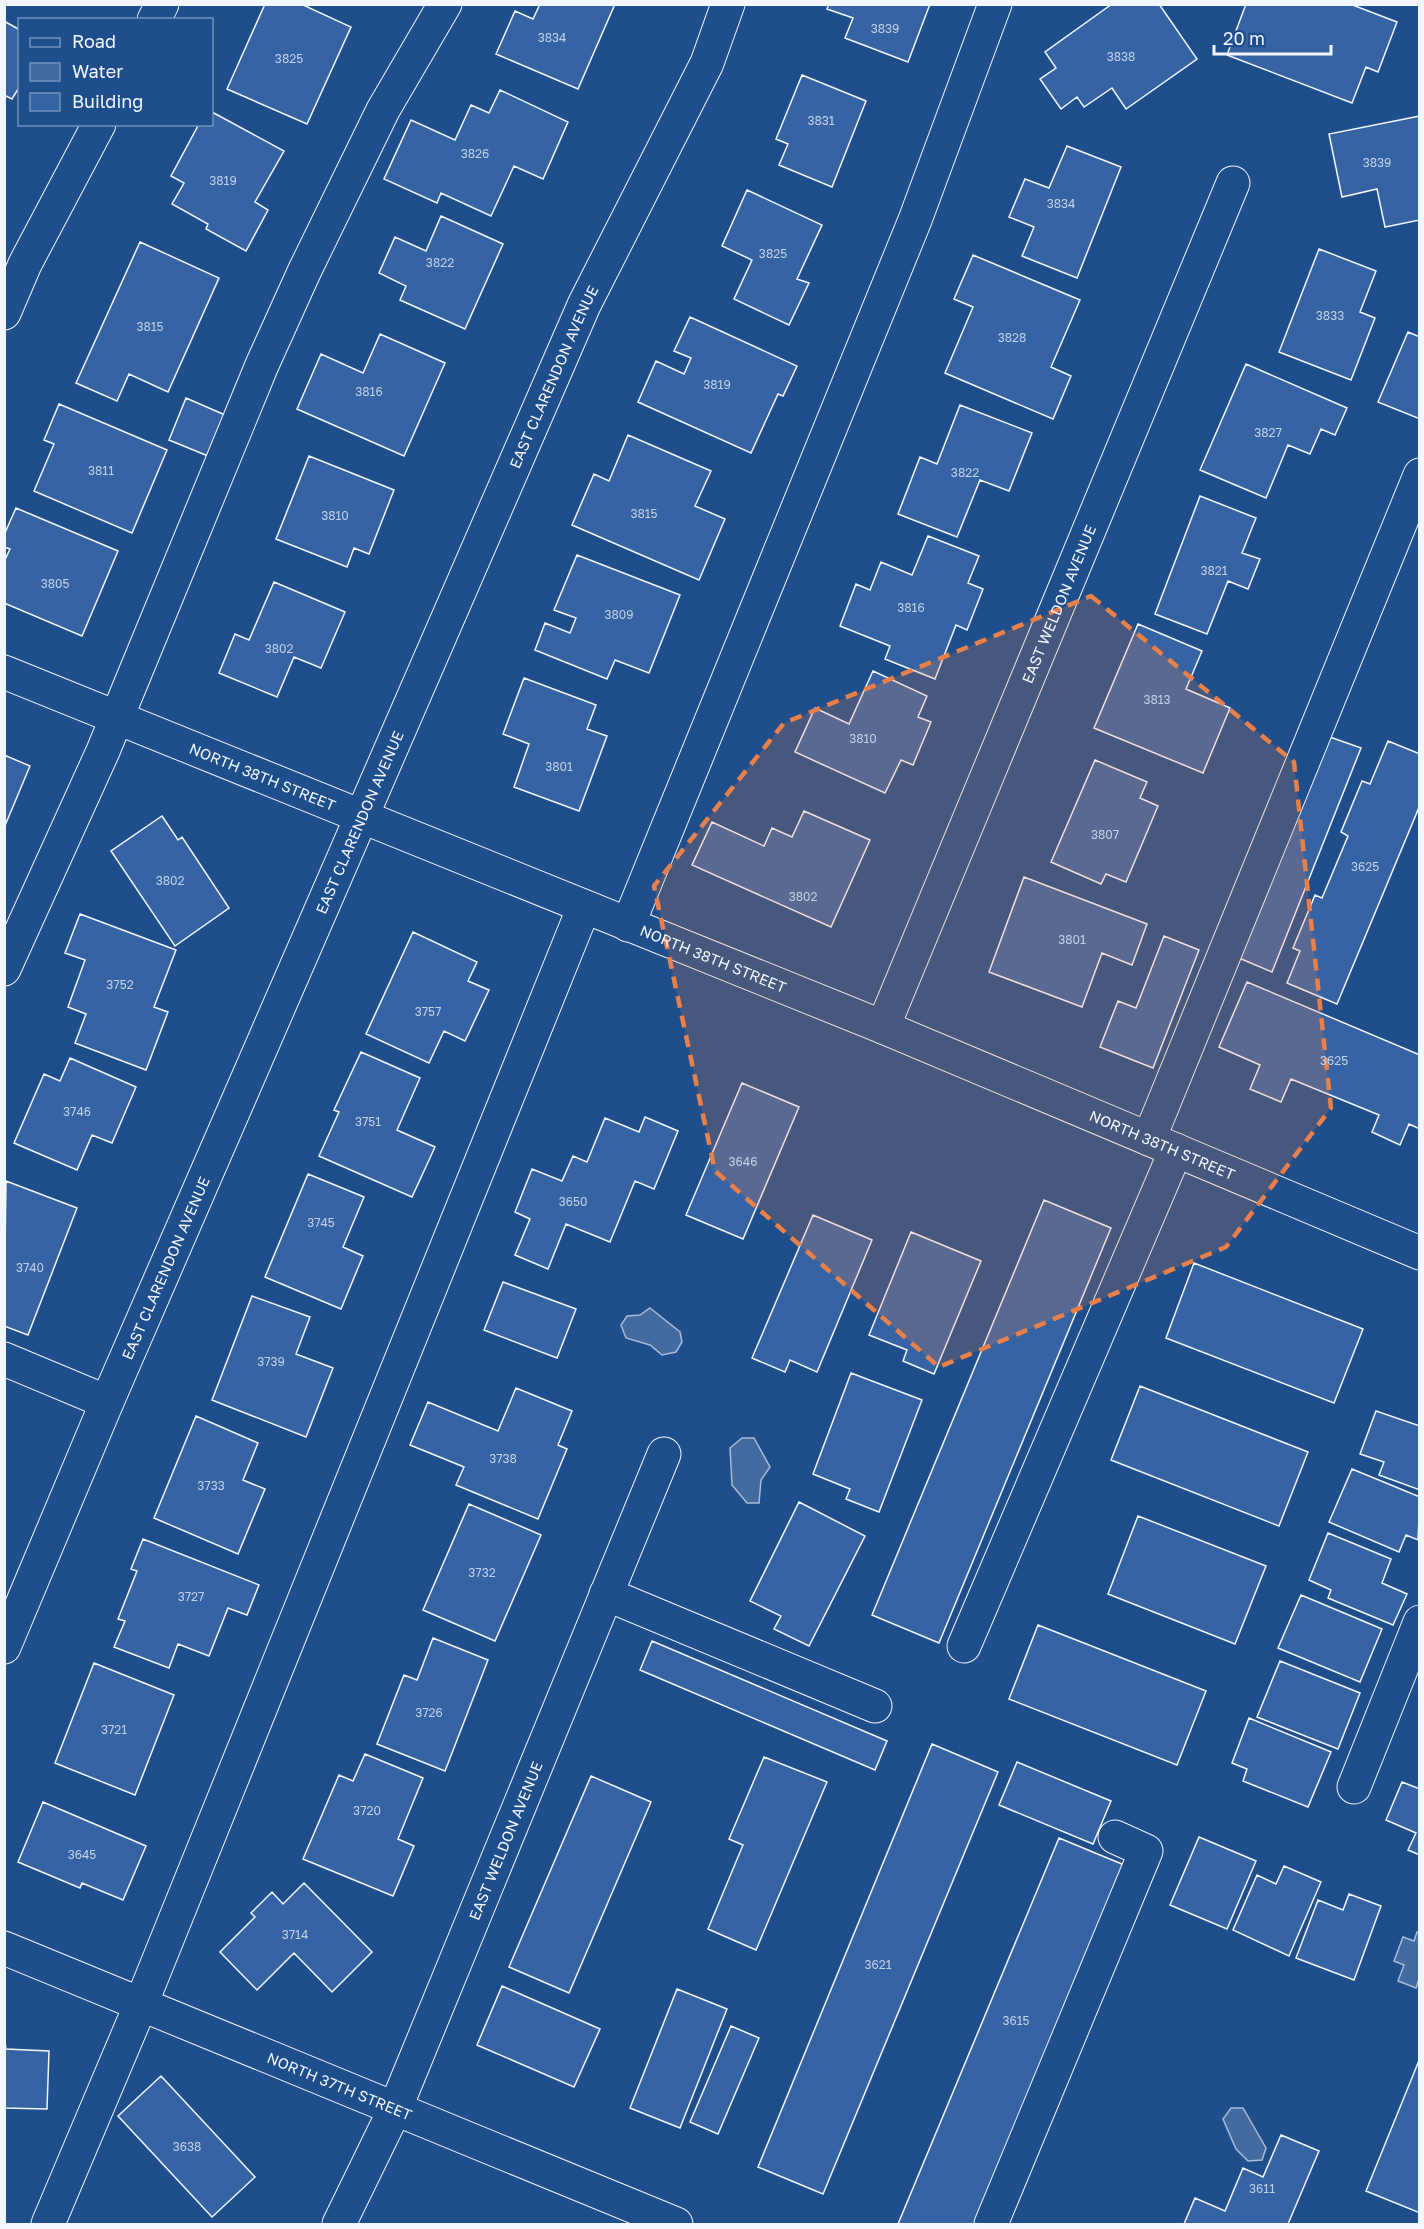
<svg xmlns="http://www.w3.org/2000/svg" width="1424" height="2229" font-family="'Golos Text',sans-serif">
  <rect width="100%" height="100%" fill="#1f4e8c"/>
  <path fill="#446ba0" stroke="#a8bbd7" stroke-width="1.5" d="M650 1308 680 1332 682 1342 676 1352 662 1355 650 1345 626 1338 621 1325 627 1316 640 1315Z
    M742 1438H754L770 1467 761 1480 759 1503H747L732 1485 730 1448Z
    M1417 1932 1420 1933 1419 1979 1416 1988 1398 1981 1404 1965 1394 1961 1403 1937 1414 1941Z
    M1231 2108H1243L1266 2148 1262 2160 1248 2161 1236 2149 1223 2119Z"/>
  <path fill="#3563a3" stroke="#f2f6ff" stroke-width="1.5" d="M265 4H301L351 27 307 124 227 89Z
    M540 4H615L578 89 496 54 515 11 533 19Z
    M829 4H930L908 62 845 38 853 18 827 9Z
    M1112 4H1159L1197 59 1126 109 1112 88 1084 107 1077 97 1061 109 1040 79 1056 68 1045 52Z
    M1246 4H1350L1397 22 1378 72 1366 67 1352 103 1227 55Z
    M4 21 20 30V86L12 99 4 95Z
    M802 75 866 101 832 187 779 165 788 144 776 139Z
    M500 90 568 122 543 179 514 166 491 216 441 193 437 203 384 179 411 120 455 140 471 105 489 113Z
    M212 112 284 151 255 202 268 210 246 251 206 229 208 224 172 204 184 183 171 176 199 124H212Z
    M1420 116V220L1385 227 1377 189 1342 197 1329 134Z
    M1067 146 1121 167 1077 278 1022 256 1034 227 1009 217 1025 179 1049 188Z
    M747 190 822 225 797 279 809 283 789 325 734 299 752 260 722 246Z
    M441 216 503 244 465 329 400 300 406 286 379 273 395 237 426 251Z
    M140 242 219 278 168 392 129 374 117 401 76 383Z
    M1319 249 1376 271 1360 312 1375 318 1351 380 1279 352Z
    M973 255 1080 300 1051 367 1071 376 1053 419 945 373 973 307 954 299Z
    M690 317 797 366 783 396 778 394 751 453 638 402 656 361 684 374 691 358 674 351Z
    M1408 332 1420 337V419L1378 402Z
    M380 334 445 363 404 456 297 409 321 354 363 373Z
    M1246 364 1347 408 1335 435 1321 429 1310 454 1288 445 1266 498 1200 470Z
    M186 398 225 415 208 456 169 440Z
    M59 404 167 450 132 533 34 491 54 444 44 440Z
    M960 405 1032 433 1009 491 980 480 957 537 898 514 920 457 937 464Z
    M628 435 711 471 695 506 725 519 699 580 572 525 594 474 609 481Z
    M309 456 394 490 369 554 354 548 347 567 276 539Z
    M1200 496 1256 518 1242 553 1260 559 1248 589 1228 581 1207 634 1155 614Z
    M16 508 118 551 82 636 4 603V562L10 549 4 547V535Z
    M928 536 979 556 968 583 983 589 967 630 956 625 935 679 885 659 890 646 840 626 856 584 870 590 881 562 912 575Z
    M577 555 680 595 649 673 615 660 607 679 535 650 545 623 570 633 576 618 554 610Z
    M274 582 345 612 321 668 294 657 277 697 219 673 235 634 249 640Z
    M1138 624 1202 651 1186 689 1230 708 1203 773 1094 728Z
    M873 671 927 696 918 717 931 722 913 765 901 760 885 793 795 752 815 708 849 724Z
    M524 678 596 705 587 729 607 736 579 811 514 787 529 744 503 734Z
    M1327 736 1361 748 1272 972 1239 958Z
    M1388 741 1420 754V805L1337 1004 1287 983 1300 951 1293 948 1315 895 1322 898 1348 836 1341 832 1362 781 1370 784Z
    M4 755 30 766 4 828Z
    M1095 760 1147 782 1140 798 1158 806 1126 882 1106 874 1101 884 1051 862Z
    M804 811 870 840 831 927 692 865 712 822 764 846 772 828 792 837Z
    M162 816 178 840 182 837 229 908 175 946 111 851Z
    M1024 877 1147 924 1132 965 1102 953 1082 1007 989 972Z
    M80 914 176 950 154 1007 168 1012 146 1070 75 1043 86 1014 68 1007 85 960 65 953Z
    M413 932 477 962 468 981 489 990 465 1041 444 1031 429 1063 366 1034Z
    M1164 936 1199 950 1153 1068 1100 1047 1118 1001 1136 1008Z
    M1247 982 1420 1055V1129L1409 1124 1400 1145 1372 1132 1379 1115 1291 1079 1281 1102 1250 1089 1260 1065 1219 1047Z
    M361 1052 420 1078 397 1130 435 1147 412 1197 319 1156 339 1112 334 1110Z
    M70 1058 136 1087 112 1143 92 1135 77 1170 14 1143 44 1074 60 1081Z
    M742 1083 799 1107 743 1239 686 1215Z
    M645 1117 678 1131 654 1189 635 1181 610 1242 566 1224 548 1269 515 1255 530 1219 515 1212 532 1169 562 1181 573 1156 587 1162 605 1118 639 1132Z
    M308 1174 364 1197 343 1247 363 1256 341 1309 265 1277Z
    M6 1181 77 1208 28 1335 4 1326Z
    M1044 1200 1111 1228 939 1643 872 1615Z
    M813 1215 872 1240 817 1372 790 1360 785 1372 752 1358Z
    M911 1232 981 1261 934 1374 903 1361 907 1350 869 1335Z
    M1194 1263 1363 1329 1334 1403 1166 1338Z
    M503 1282 576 1309 557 1358 484 1330Z
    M252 1296 310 1317 296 1354 333 1368 306 1437 212 1400Z
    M851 1373 922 1400 879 1512 846 1499 850 1489 813 1474Z
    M1140 1386 1308 1452 1279 1526 1111 1460Z
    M516 1388 572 1411 558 1445 567 1449 538 1519 456 1485 464 1467 410 1445 428 1402 498 1431Z
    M1376 1411 1420 1426V1490L1379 1475 1384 1462 1360 1454Z
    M196 1416 258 1443 243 1480 265 1489 238 1554 154 1518Z
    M1352 1469 1420 1497 1418 1540 1406 1535 1399 1552 1329 1522Z
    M799 1502 865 1536 809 1646 774 1629 781 1616 750 1601Z
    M469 1504 541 1535 495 1641 423 1610Z
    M1138 1516 1266 1566 1235 1644 1108 1594Z
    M1328 1533 1391 1559 1382 1583 1407 1594 1393 1625 1328 1598 1331 1590 1309 1580Z
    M143 1539 259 1585 247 1615 228 1608 209 1656 178 1644 169 1668 114 1647 125 1621 118 1619 137 1571 131 1569Z
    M1301 1595 1382 1629 1360 1682 1278 1648Z
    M1038 1625 1206 1691 1177 1765 1009 1699Z
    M433 1638 488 1660 445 1771 377 1744 404 1675 417 1680Z
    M652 1641 887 1741 875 1770 640 1670Z
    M1280 1661 1360 1693 1338 1749 1257 1717Z
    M94 1663 174 1695 135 1795 55 1763Z
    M1249 1718 1331 1752 1308 1807 1243 1781 1247 1769 1232 1763Z
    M932 1744 998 1772 823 2194 758 2167Z
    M365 1754 423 1778 398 1839 414 1846 393 1896 303 1859 339 1775 353 1781Z
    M764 1757 827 1782 756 1950 708 1929 743 1845 729 1839Z
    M1017 1762 1111 1801 1093 1844 999 1805Z
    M591 1776 651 1802 569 1993 509 1967Z
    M1402 1782 1420 1789V1855L1408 1850 1416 1833 1386 1820Z
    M43 1802 146 1846 123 1900 82 1883 80 1888 18 1862Z
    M1199 1837 1256 1861 1227 1929 1170 1905Z
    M1059 1838 1129 1867 981 2224H898Z
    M1284 1866 1321 1882 1289 1956 1233 1930 1257 1875 1276 1884Z
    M304 1883 372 1952 332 1992 294 1953 257 1990 220 1952 255 1917 251 1913 272 1892 283 1904Z
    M1349 1894 1381 1906 1354 1980 1296 1958 1318 1900 1343 1910Z
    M502 1986 600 2029 574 2087 477 2045Z
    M677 1989 727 2009 680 2128 630 2108Z
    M731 2026 759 2038 718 2134 690 2122Z
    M4 2036 6 2049 49 2051 47 2109 4 2108Z
    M1420 2058V2213L1366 2191Z
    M161 2076 255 2177 212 2217 118 2116Z
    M1281 2135 1319 2151 1288 2224H1184L1195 2198 1225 2211 1243 2168 1263 2177Z"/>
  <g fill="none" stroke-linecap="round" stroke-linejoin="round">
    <g stroke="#f2f6ff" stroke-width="35">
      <g id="minor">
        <path d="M154 20 162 4"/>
        <path d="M4 313 25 264 99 124"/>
        <path id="s1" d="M4 672 883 1027 1420 1253"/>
        <path d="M628 925 915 220 995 4"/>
        <path d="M4 969 103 751 262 365 304 272 383 110 445 4"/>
        <path id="s2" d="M883 1027 1233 183"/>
        <path d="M1149 1139 1420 475"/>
        <path d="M4 1359 107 1402"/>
        <path d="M606 1594 875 1706"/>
        <path d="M964 1646 1176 1150"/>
        <path id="s3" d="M4 1647 107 1402 584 305 707 63 728 4"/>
        <path d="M1354 1787 1420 1622"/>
        <path id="s4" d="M4 1948 676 2224"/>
        <path d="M48 2224 141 2004 584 907"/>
        <path id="s5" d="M339 2224 395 2109 664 1454"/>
        <path d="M991 2224 1146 1851 1115 1837"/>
      </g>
    </g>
    <use href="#minor" stroke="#1f4e8c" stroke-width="33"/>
  </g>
  <path fill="#ea8049" fill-opacity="0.2" stroke="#ea8049" stroke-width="4.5" stroke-dasharray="12 8" stroke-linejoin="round" d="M1091 596 1294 762 1331 1108 1226 1247 939 1367 715 1171 654 886 784 723Z"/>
  <g text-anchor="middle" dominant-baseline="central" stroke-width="4.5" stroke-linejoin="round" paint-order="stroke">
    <g font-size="12" fill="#c3d1e8">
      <text x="885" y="28">3839</text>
      <text x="552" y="37">3834</text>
      <text x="1121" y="56">3838</text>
      <text x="289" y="58">3825</text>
      <text x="821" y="120">3831</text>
      <text x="475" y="153">3826</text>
      <text x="1377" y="162">3839</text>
      <text x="223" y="180">3819</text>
      <text x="1061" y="203">3834</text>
      <text x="773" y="253">3825</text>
      <text x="440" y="262">3822</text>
      <text x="1330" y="315">3833</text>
      <text x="150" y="326">3815</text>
      <text x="1012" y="337">3828</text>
      <text x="717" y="384">3819</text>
      <text x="369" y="391">3816</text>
      <text x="1268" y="432">3827</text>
      <text x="101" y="470">3811</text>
      <text x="965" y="472">3822</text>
      <text x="644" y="513">3815</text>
      <text x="335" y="515">3810</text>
      <text x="1214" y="570">3821</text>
      <text x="55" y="583">3805</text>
      <text x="911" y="607">3816</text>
      <text x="619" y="614">3809</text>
      <text x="279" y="648">3802</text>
      <text x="1157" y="699">3813</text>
      <text x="863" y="738">3810</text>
      <text x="559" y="766">3801</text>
      <text x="1105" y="834">3807</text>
      <text x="1365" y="866">3625</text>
      <text x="170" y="880">3802</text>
      <text x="803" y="896">3802</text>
      <text x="1072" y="939">3801</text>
      <text x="120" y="984">3752</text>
      <text x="428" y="1011">3757</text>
      <text x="1334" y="1060">3625</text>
      <text x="77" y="1111">3746</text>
      <text x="368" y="1121">3751</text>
      <text x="743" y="1161">3646</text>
      <text x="573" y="1201">3650</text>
      <text x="321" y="1222">3745</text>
      <text x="30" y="1267">3740</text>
      <text x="271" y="1361">3739</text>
      <text x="503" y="1458">3738</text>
      <text x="211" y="1485">3733</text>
      <text x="482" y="1572">3732</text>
      <text x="191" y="1596">3727</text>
      <text x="429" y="1712">3726</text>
      <text x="114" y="1729">3721</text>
      <text x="367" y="1810">3720</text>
      <text x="82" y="1854">3645</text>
      <text x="295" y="1934">3714</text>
      <text x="878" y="1964">3621</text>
      <text x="1016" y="2020">3615</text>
      <text x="187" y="2146">3638</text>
      <text x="1262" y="2188">3611</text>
    </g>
    <g font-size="15" fill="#f2f6ff" stroke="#1f4e8c">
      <text stroke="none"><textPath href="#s3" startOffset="1384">EAST CLARENDON AVENUE</textPath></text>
      <text stroke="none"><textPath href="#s2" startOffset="458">EAST WELDON AVENUE</textPath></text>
      <text stroke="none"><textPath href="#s1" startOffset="279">NORTH 38TH STREET</textPath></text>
      <text stroke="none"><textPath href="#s3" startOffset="898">EAST CLARENDON AVENUE</textPath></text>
      <text stroke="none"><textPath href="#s1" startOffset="765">NORTH 38TH STREET</textPath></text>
      <text stroke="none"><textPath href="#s1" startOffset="1251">NORTH 38TH STREET</textPath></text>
      <text stroke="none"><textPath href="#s3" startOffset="412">EAST CLARENDON AVENUE</textPath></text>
      <text stroke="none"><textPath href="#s5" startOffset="418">EAST WELDON AVENUE</textPath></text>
      <text stroke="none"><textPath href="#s4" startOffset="363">NORTH 37TH STREET</textPath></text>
    </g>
  </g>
  <rect width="1424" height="2229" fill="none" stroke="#f2f6ff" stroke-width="12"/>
  <rect x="18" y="18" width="195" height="108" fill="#1f4e8c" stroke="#7391ba" stroke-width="1.5"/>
  <rect x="30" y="38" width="30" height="9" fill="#1f4e8c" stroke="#7391ba" stroke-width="1.5"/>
  <text x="72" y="48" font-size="18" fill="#f2f6ff">Road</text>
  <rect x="30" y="63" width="30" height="18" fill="#446ba0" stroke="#7391ba" stroke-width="1.5"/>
  <text x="72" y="78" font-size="18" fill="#f2f6ff">Water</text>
  <rect x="30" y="93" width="30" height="18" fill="#3563a3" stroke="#7391ba" stroke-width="1.5"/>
  <text x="72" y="108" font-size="18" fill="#f2f6ff">Building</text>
  <path d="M1214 45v9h117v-9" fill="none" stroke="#f2f6ff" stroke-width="3"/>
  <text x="1223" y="45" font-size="18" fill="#f2f6ff" stroke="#1f4e8c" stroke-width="4.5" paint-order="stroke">20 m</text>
</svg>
